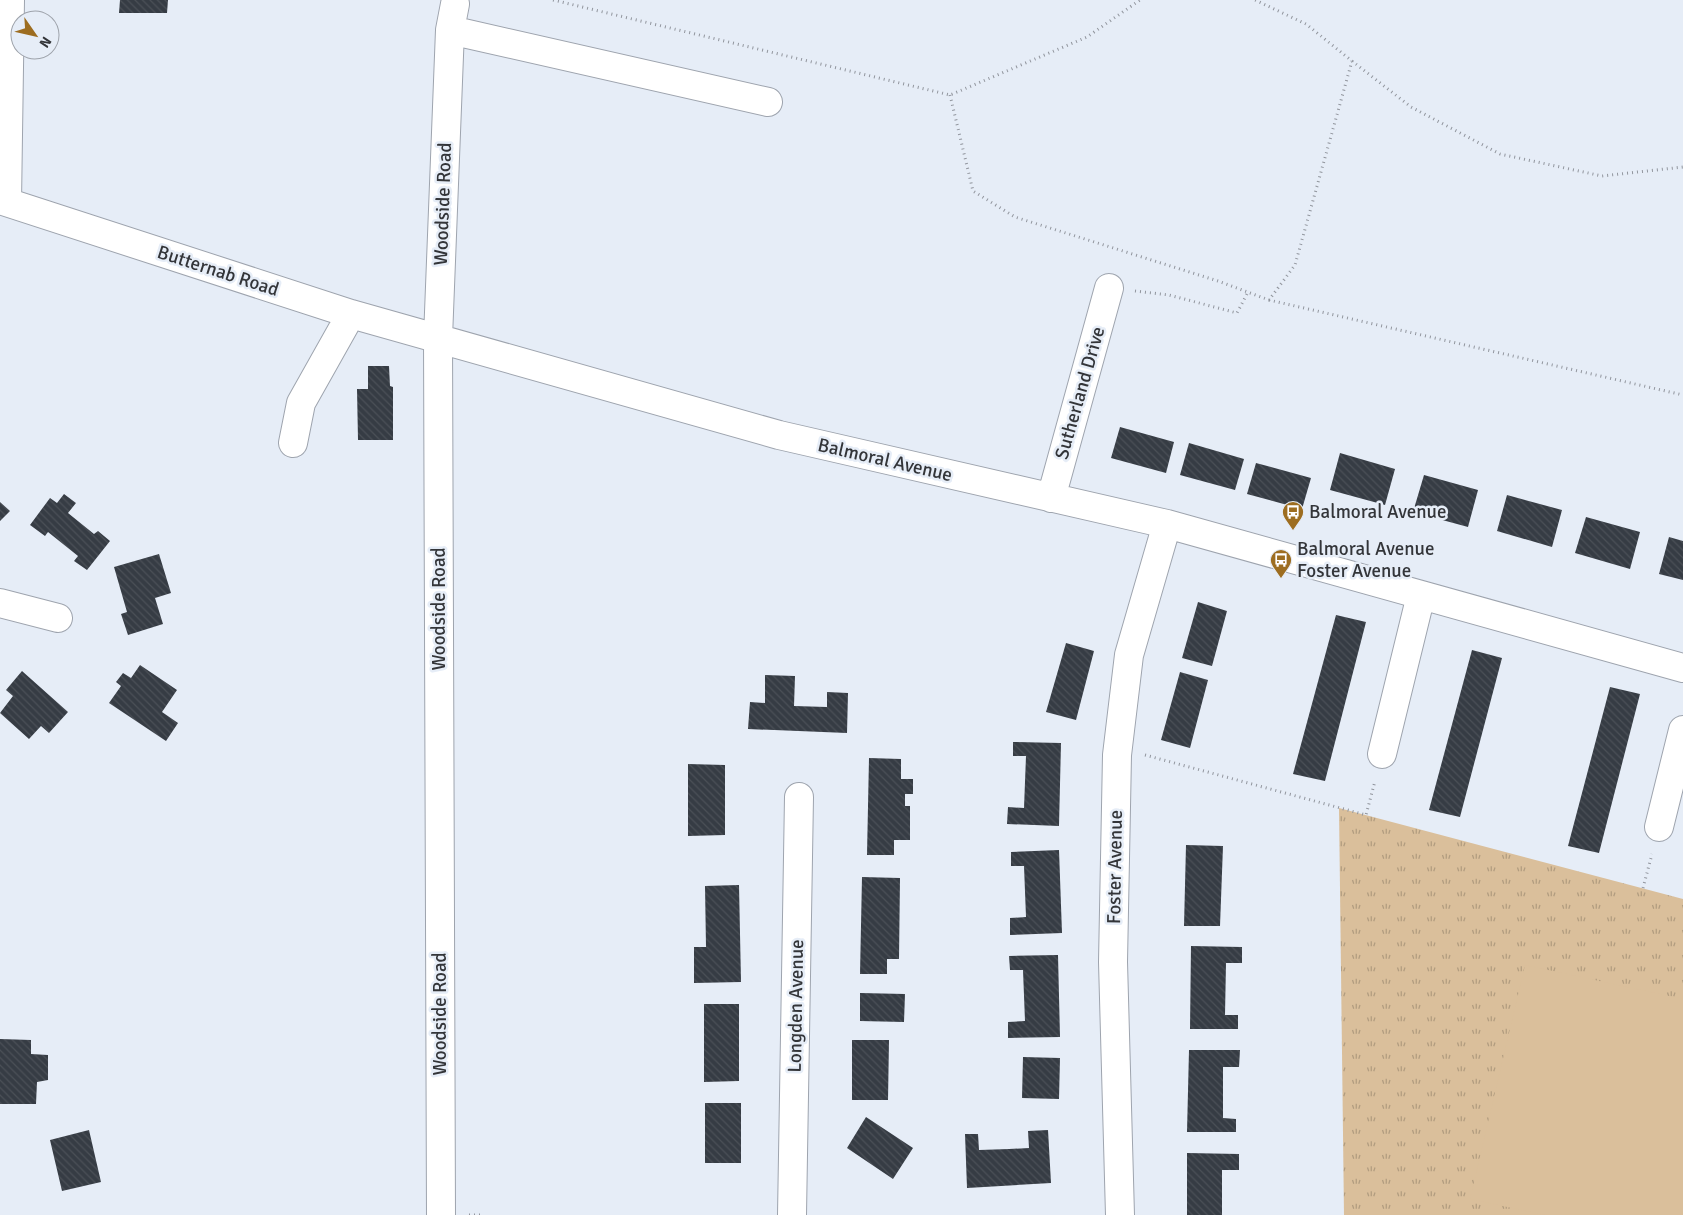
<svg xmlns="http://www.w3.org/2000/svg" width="1683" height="1215" font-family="Signika,sans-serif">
  <defs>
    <pattern id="grass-tufts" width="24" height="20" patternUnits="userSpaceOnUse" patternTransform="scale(1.25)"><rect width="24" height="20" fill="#dabf9b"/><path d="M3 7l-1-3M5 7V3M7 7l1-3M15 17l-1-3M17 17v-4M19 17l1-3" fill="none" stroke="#b19c7f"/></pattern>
    <pattern id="building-back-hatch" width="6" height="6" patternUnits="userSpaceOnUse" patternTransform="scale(1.25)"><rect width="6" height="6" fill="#363c44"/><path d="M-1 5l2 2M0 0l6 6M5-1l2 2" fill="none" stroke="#4b5057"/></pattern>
  </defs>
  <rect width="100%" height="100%" fill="#e6edf7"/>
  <path fill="url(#grass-tufts)" d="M1339 808 1683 899V1215H1344Z"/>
  <path fill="#dabf9b" d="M1525 965 1683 999V1215H1545L1470 1199Z"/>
  <path fill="url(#building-back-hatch)" d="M120 0H168L167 13H119Z
    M368 366H389L390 386 393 387V440H358L357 389H368Z
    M1120 427 1174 442 1166 473 1111 458Z
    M1189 443 1244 459 1235 490 1180 475Z
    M1340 453 1395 469 1385 505 1330 490Z
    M1256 463 1311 478 1302 509 1247 494Z
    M1424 475 1478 490 1468 527 1413 512Z
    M64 494 76 503 68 513 94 534 98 531 110 541 87 570 74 561 78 556 48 532 45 536 30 525 50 498 57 503Z
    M1507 495 1562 510 1552 547 1497 531Z
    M0 502 10 511 0 521Z
    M1586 517 1640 532 1630 569 1575 553Z
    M1669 537 1683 541V580L1659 574Z
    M159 554 171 593 155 598 163 624 128 635 121 614 127 612 114 567Z
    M1198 602 1227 611 1212 666 1182 658Z
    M1336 615 1366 622 1325 781 1293 774Z
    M1066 643 1094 651 1076 720 1046 712Z
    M1472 650 1502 658 1460 817 1429 810Z
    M140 665 177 690 162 712 178 723 166 741 109 703 121 686 116 682 123 673 131 678Z
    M22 671 68 712 49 733 41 726 29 739 0 713 13 696 6 690Z
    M1180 672 1208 680 1190 748 1161 740Z
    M765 675 795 676 794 706 827 707V692L848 693 847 733 748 729 750 702 765 703Z
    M1610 687 1640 694 1599 853 1568 846Z
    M1013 742 1061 743 1059 826 1007 824 1008 807 1024 808 1026 756H1013Z
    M869 758 901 759V779H913V794H905V806H910V840H894V855H867Z
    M688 764 725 765V835L688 836Z
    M1186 845 1223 846 1220 926H1184Z
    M1059 850 1062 933 1010 935V918L1026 917 1024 866H1011V852Z
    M862 877 900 878 899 959H887V974H860Z
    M739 885 741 982 694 983V947H706L705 886Z
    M1191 946 1242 947V963H1226L1225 1015H1238V1029H1190Z
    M1058 955 1060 1037 1008 1038V1022L1025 1021 1023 970H1010L1009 956Z
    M860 993 905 994 904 1022 860 1021Z
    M704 1004H739V1081L704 1082Z
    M0 1039 31 1040V1054L48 1055V1080L37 1082 36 1104H0Z
    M852 1040H889L888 1100H852Z
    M1189 1050H1240L1239 1067H1223V1118L1236 1119V1132H1187Z
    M1023 1057 1060 1058 1059 1099 1022 1098Z
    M705 1103H741V1163H705Z
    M866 1117 913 1148 893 1179 847 1148Z
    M89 1130 101 1182 62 1191 50 1140Z
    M1048 1130 1051 1183 967 1188 965 1134H978L979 1150 1009 1149 1029 1148 1028 1131Z
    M1187 1153 1239 1154V1170H1222V1215H1187Z"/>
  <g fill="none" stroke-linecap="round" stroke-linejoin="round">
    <g stroke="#9ea4ae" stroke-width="30">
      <path id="minor" d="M450 30 768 102
        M0 200 351 314 779 435 1167 524 1683 668
        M7 202 10 0
        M293 443 301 403 351 314
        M1051 498 1109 288
        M0 603 58 618
        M1382 754 1421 595
        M1659 827 1683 730
        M441 1215 438 338 450 30 455 4
        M792 1215 799 797
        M1120 1215 1113 962 1117 755 1129 655 1167 524"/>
    </g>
    <path stroke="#91959d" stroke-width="3" stroke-dasharray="1 4" stroke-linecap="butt" d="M553 0 950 95 1087 37 1140 0
      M1352 61 1411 107 1500 154 1602 176 1683 167
      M950 95 973 191 1015 217 1218 281 1269 300 1295 265 1352 61 1306 24 1255 0
      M1135 291 1169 295 1237 313 1248 292
      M1269 300 1683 395
      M1145 755 1366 815 1375 781
      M1643 888 1652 854
      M469 1215H483"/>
    <use href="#minor" stroke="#fff" stroke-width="28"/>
  </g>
  <defs>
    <g id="bus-pin" transform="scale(1.125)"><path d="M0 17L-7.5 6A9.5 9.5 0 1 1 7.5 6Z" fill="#9d6d20" stroke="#e6edf7"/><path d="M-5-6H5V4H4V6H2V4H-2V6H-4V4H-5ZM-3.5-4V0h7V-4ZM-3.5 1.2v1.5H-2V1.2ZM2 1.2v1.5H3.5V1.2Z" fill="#fff"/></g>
  </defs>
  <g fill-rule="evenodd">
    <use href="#bus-pin" x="1293" y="512"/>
    <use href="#bus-pin" x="1281" y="560"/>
  </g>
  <g text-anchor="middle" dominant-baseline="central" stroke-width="5" stroke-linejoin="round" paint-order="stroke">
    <g font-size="19" fill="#333539" stroke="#e6edf7">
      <text transform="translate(443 204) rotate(-88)">Woodside Road</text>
      <text transform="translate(218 271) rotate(18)">Butternab Road</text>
      <text transform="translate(1080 393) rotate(-74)">Sutherland Drive</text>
      <text transform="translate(885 460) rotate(13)">Balmoral Avenue</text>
      <text transform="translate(439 609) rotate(-90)">Woodside Road</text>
      <text transform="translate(1115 867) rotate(-89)">Foster Avenue</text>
      <text transform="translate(796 1006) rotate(-89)">Longden Avenue</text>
      <text transform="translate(440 1014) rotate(-90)">Woodside Road</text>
    </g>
    <g font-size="19" fill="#333539" stroke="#e6edf7" text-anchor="start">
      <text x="1309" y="512">Balmoral Avenue</text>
      <text x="1297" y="549">Balmoral Avenue<tspan x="1297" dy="22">Foster Avenue</tspan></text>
    </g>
  </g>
  <g transform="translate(35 35) rotate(124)"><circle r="24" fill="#e6edf7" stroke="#9ea3ab"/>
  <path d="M0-4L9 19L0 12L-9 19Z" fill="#9d6d20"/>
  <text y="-8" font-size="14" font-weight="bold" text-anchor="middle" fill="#333539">N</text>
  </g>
</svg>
